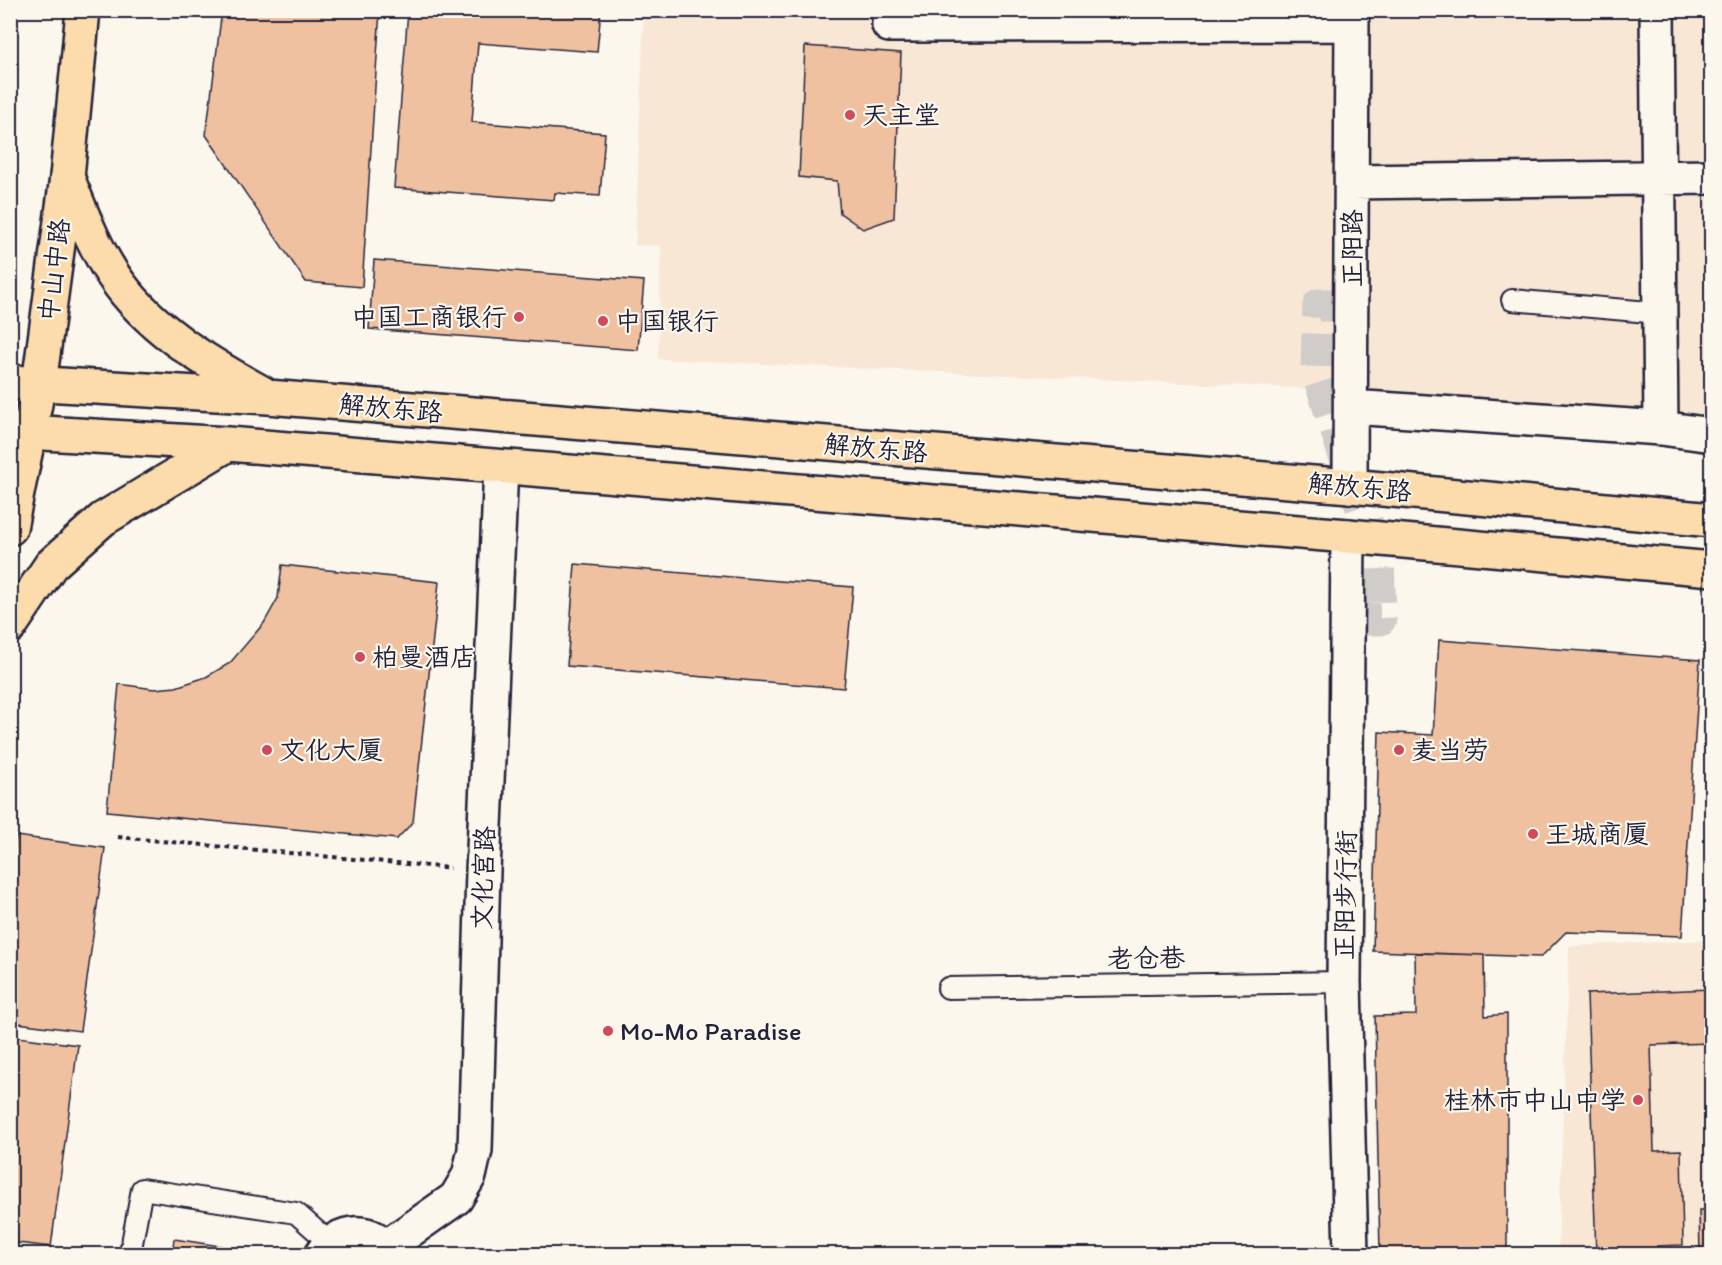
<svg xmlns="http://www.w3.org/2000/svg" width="1722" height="1265" font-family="Itim,'LXGW WenKai TC',sans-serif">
  <rect width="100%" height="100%" fill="#fbf7ec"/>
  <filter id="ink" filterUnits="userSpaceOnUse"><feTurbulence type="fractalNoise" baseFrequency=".0167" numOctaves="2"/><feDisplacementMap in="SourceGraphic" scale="12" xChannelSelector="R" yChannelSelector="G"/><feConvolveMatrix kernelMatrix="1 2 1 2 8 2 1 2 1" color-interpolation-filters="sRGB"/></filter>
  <g filter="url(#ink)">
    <path fill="#f8e7d5" d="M644 11H1711V445L1295 388 658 359 661 246 635 245Z
      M1711 940V1254H1558L1569 946Z"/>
    <path fill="#f0c1a0" stroke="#22223b" stroke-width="1.5" d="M222 10H380L362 287 306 282 206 135Z
      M408 10H601L597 52 478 43 472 122 605 133 600 196 555 193 554 200 394 188Z
      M805 46 901 53 894 218 863 229 840 213 837 181 799 177Z
      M374 260 644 281 638 350 369 329Z
      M575 564 853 587 844 688 567 666Z
      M282 565 439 582 413 822 397 839 107 811 119 684 154 689 176 687 206 677 230 663 264 623 278 598Z
      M1439 640 1700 660 1682 936 1566 932 1541 957 1373 951 1379 732 1433 735Z
      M1712 763V803L1706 802Z
      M16 836 105 848 80 1031 10 1022V880Z
      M1415 953 1484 955 1485 1016 1507 1014V1254H1380L1375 1016 1416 1015Z
      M1712 989V1043L1651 1045 1654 1151 1681 1150 1683 1245 1657 1246 1658 1254H1596L1587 994Z
      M10 1036 78 1045 51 1247 10 1242Z
      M1699 1210H1712V1252L1700 1253Z
      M174 1239 273 1254H172Z"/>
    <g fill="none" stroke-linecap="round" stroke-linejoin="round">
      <path stroke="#d0ccc9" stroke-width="33" stroke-dasharray="33 16" stroke-linecap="butt" d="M1348 619H1380L1378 558 1317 370 1319 305H1351"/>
      <g stroke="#22223b" stroke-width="24">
        <path id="lane" d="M1512 300 1660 313
          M948 988 1344 982
          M130 1254 142 1189 296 1213 330 1243"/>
      </g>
      <g stroke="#22223b" stroke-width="38">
        <path id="street" d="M890 10 889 25 1352 24
          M1352 182 1712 177
          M1351 407 1661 428 1657 10
          M1661 428 1712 435
          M1350 486 1352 10
          M1348 536 1344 982 1351 1254
          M385 1248 456 1198 469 1176 475 1150 483 871 501 467
          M322 1254C337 1229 375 1225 388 1254"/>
      </g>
      <g stroke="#22223b" stroke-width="38">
        <path id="primary" d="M67 177C82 214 96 253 120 285 156 333 210 364 262 393
          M10 382 268 397 1350 486 1712 520
          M10 431 228 444 1348 536 1712 569
          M10 626 51 565 103 519 228 444"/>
      </g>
      <g stroke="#22223b" stroke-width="38">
        <path id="highway" d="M10 528 39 384 67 177 83 10"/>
      </g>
      <path stroke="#22223b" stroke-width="4" stroke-dasharray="4.5 4.5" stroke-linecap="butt" d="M118 837 450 868"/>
      <use href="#lane" stroke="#fbf7ec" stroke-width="20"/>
      <use href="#street" stroke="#fbf7ec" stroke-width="33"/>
      <use href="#primary" stroke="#fcdcac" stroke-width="33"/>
      <use href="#highway" stroke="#fcdcac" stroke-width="33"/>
    </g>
  </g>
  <g fill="#d1495b" stroke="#fbf7ec" stroke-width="2">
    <circle cx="850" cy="115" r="6"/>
    <circle cx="519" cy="317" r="6"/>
    <circle cx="603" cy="321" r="6"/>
    <circle cx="360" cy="657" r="6"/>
    <circle cx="267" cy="750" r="6"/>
    <circle cx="1399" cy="750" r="6"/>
    <circle cx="1533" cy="834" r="6"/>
    <circle cx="608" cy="1031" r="6"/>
    <circle cx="1638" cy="1100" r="6"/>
  </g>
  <g text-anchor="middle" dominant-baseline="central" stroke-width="4.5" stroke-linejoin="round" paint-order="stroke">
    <g font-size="26" fill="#22223b" stroke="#fbf7ec" text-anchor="start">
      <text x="862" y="115">天主堂</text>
      <text x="507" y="317" text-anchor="end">中国工商银行</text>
      <text x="615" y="321">中国银行</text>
      <text x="372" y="657">柏曼酒店</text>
      <text x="279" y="750">文化大厦</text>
      <text x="1411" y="750">麦当劳</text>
      <text x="1545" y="834">王城商厦</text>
      <text x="620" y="1031">Mo-Mo Paradise</text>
      <text x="1626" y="1100" text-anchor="end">桂林市中山中学</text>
    </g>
    <g font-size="26" fill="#22223b" stroke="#fbf7ec">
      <text transform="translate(1352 248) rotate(-90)">正阳路</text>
      <text transform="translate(54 270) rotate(-83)">中山中路</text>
      <text transform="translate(391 408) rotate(5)">解放东路</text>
      <text transform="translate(876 448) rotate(5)">解放东路</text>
      <text transform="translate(1360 487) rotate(5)">解放东路</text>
      <text transform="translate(483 878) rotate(-88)">文化宫路</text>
      <text transform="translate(1345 895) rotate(-89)">正阳步行街</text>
      <text transform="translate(1146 958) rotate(-1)">老仓巷</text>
    </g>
  </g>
  <rect width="1722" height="1265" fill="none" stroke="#fbf7ec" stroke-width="36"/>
  <rect x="18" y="18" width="1686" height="1229" fill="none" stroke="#22223b" stroke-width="2" filter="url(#ink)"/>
</svg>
